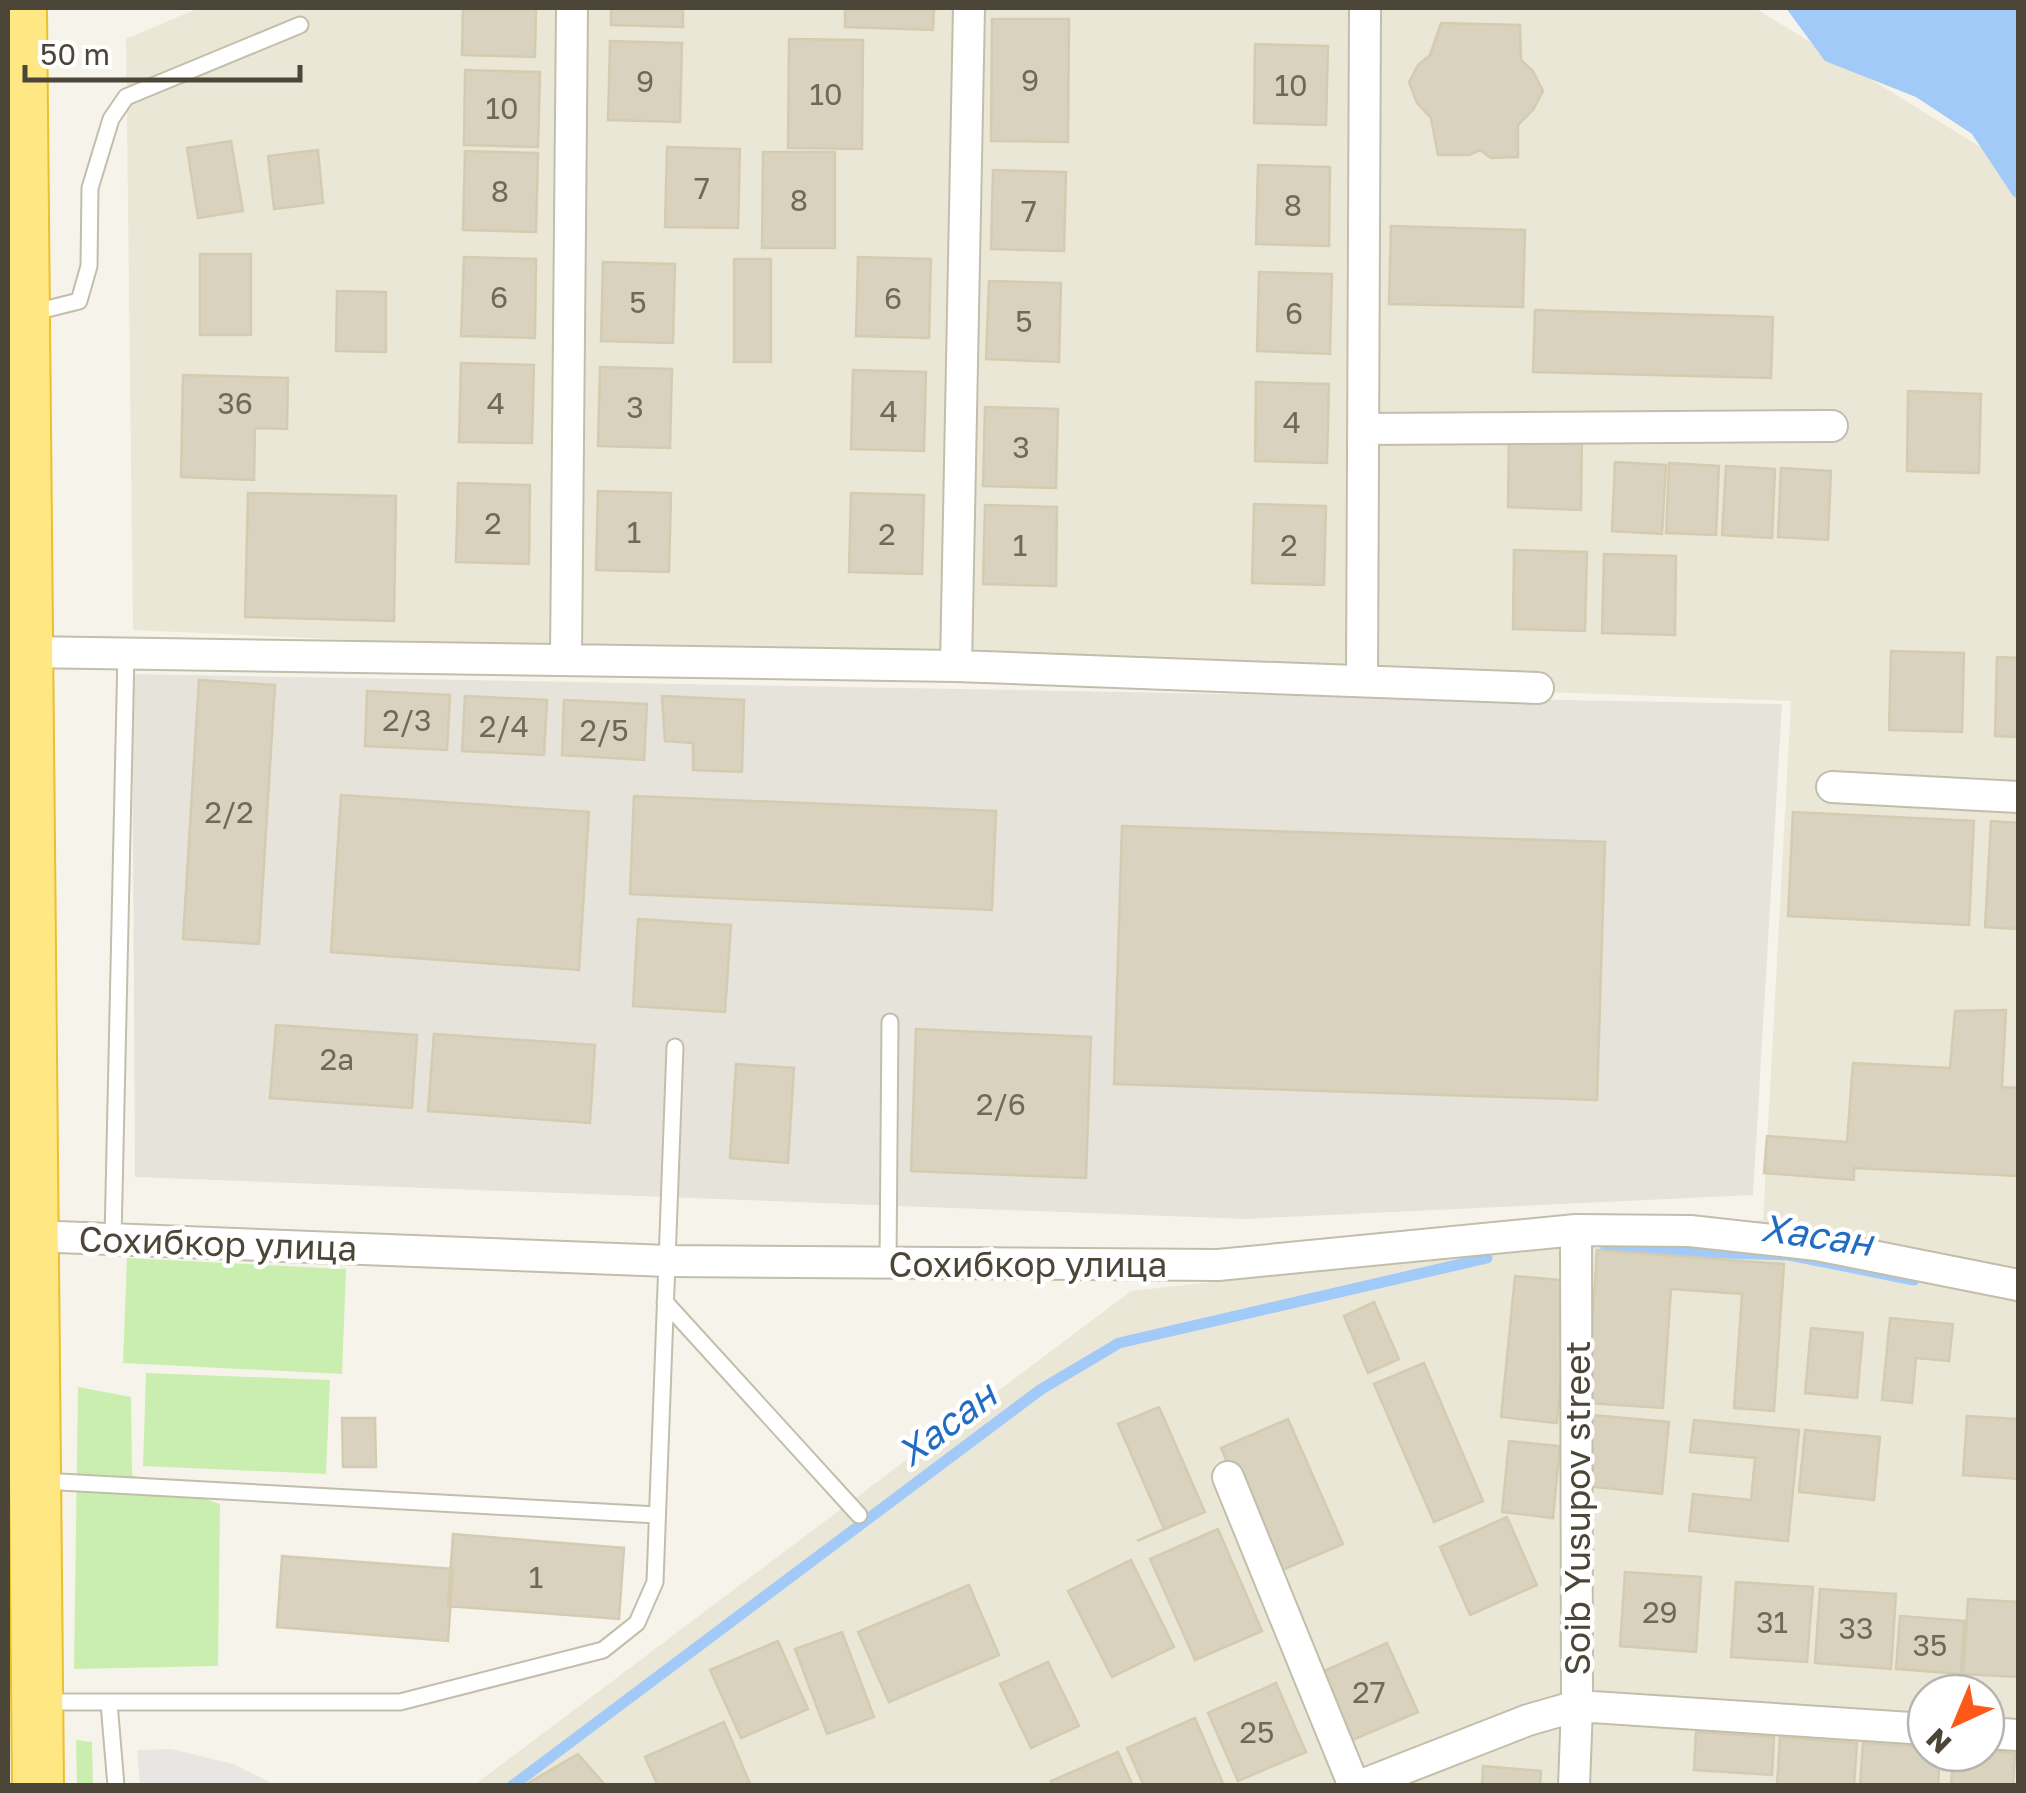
<svg xmlns="http://www.w3.org/2000/svg" width="2026" height="1793" font-family="'Golos Text',sans-serif">
  <rect width="100%" height="100%" fill="#f6f4ea"/>
  <path fill="#ebe7d7" fill-rule="evenodd" d="M199 8H1755L2018 170V1785H474L1131 1291 1763 1220 1791 701 1378 686 133 630 126 39ZM1926 1693H1986V1753H1926Z"/>
  <path fill="#e6e3db" d="M132 674 1782 704 1753 1195 1246 1219 135 1177Z"/>
  <path fill="#caeeaf" d="M127 1258 346 1269 342 1374 123 1363Z
    M146 1373 330 1380 326 1474 143 1466Z
    M78 1387 131 1397 132 1475 220 1504 218 1666 74 1669Z
    M76 1740 92 1742 93 1785H77Z"/>
  <path fill="#e8e6e2" d="M171 1749 233 1764 275 1785H140L137 1750Z"/>
  <path fill="#a1caf8" d="M1786 8H2018V199L2013 196 1972 134 1916 97 1825 61Z"/>
  <g fill="none" stroke-linecap="round" stroke-linejoin="round">
    <path stroke="#a1caf8" stroke-width="11" d="M1606 1249 1789 1255 1914 1280
      M512 1786 1040 1390 1119 1343 1487 1258"/>
  </g>
  <path fill="#d9d2be" stroke="#d5cbb0" stroke-width="2.5" d="M463 8H536L535 57 462 55Z
    M611 8H683V27L611 25Z
    M845 8H934L933 30 845 27Z
    M992 19H1069L1068 142 991 141Z
    M1441 23 1520 25 1521 60 1533 71 1543 91 1533 110 1518 125V157L1491 158 1480 150 1469 155H1438L1431 118 1417 103 1409 82 1418 65 1430 55Z
    M789 39 863 40 862 149 788 148Z
    M610 41 682 43 680 122 608 120Z
    M1255 44 1328 46 1326 125 1254 123Z
    M465 70 540 72 538 147 464 145Z
    M231 141 243 211 198 218 187 148Z
    M667 147 740 149 738 228 665 227Z
    M318 150 323 203 274 209 268 156Z
    M465 151 538 153 536 232 463 230Z
    M763 152H835V248H762Z
    M1258 165 1330 167 1329 246 1256 244Z
    M993 170 1066 172 1064 251 991 249Z
    M1391 226 1525 230 1523 307 1389 304Z
    M200 254H251V335H200Z
    M464 257 536 259 535 338 461 336Z
    M858 257 931 259 929 338 856 336Z
    M734 259H771V362H734Z
    M603 262 675 264 673 343 601 341Z
    M1259 272 1332 274 1330 354 1257 351Z
    M989 281 1061 283 1059 362 986 359Z
    M337 291 386 292V352L336 351Z
    M1535 310 1773 317 1771 378 1533 372Z
    M461 363 534 365 532 443 459 442Z
    M600 367 672 369 670 448 598 446Z
    M853 370 926 372 924 451 851 449Z
    M183 375 288 378 287 429 255 428 254 480 181 477Z
    M1256 382 1329 384 1327 463 1255 461Z
    M1908 391 1981 394 1979 473 1907 471Z
    M985 407 1058 409 1056 488 983 486Z
    M1509 429 1582 430 1581 510 1508 507Z
    M1615 462 1666 465 1662 534 1612 531Z
    M1669 463 1719 466 1716 535 1666 533Z
    M1726 466 1775 469 1772 538 1722 535Z
    M1781 468 1831 471 1828 540 1778 537Z
    M458 483 530 485 529 564 456 562Z
    M598 491 671 493 669 572 596 570Z
    M248 493 396 496 394 621 245 617Z
    M851 493 924 495 922 574 849 572Z
    M1254 504 1326 506 1324 585 1252 583Z
    M985 505 1057 507 1056 586 983 584Z
    M1514 550 1587 552 1585 631 1513 629Z
    M1604 554 1676 556 1675 635 1602 633Z
    M1891 651 1964 653 1962 732 1889 730Z
    M1997 657 2018 658V737L1995 736Z
    M199 680 275 685 259 944 183 939Z
    M367 691 450 695 447 750 365 746Z
    M465 696 547 700 544 755 462 751Z
    M662 696 744 700 742 772 693 770V743L665 741Z
    M564 700 647 704 644 760 562 755Z
    M341 795 589 812 579 970 331 952Z
    M634 796 996 811 992 910 630 894Z
    M1793 812 1974 821 1969 925 1788 916Z
    M1991 821 2018 823V929L1985 927Z
    M1122 826 1605 842 1597 1100 1114 1084Z
    M638 919 731 925 725 1012 633 1006Z
    M2006 1010 2002 1087 2018 1088V1176L1854 1168V1180L1764 1173 1767 1136 1847 1142 1853 1063 1950 1068 1955 1011Z
    M276 1025 417 1035 412 1108 270 1098Z
    M916 1029 1091 1037 1086 1178 911 1171Z
    M434 1034 595 1045 590 1123 428 1111Z
    M736 1064 794 1068 788 1163 730 1158Z
    M1597 1250 1784 1264 1774 1411 1734 1408 1742 1294 1671 1289 1663 1408 1587 1403Z
    M1515 1276 1570 1281 1557 1423 1501 1417Z
    M1374 1302 1399 1359 1368 1373 1344 1316Z
    M1890 1318 1953 1324 1949 1361 1916 1358 1912 1403 1882 1400Z
    M1811 1328 1863 1333 1857 1398 1805 1393Z
    M1424 1363 1483 1501 1434 1522 1374 1384Z
    M1159 1407 1205 1512 1137 1541 1164 1529 1118 1424Z
    M1592 1415 1669 1422 1662 1494 1585 1486Z
    M1967 1416 2018 1419V1479L1963 1475Z
    M342 1418H375L376 1467H343Z
    M1288 1419 1343 1544 1275 1573 1221 1448Z
    M1694 1420 1799 1430 1788 1541 1689 1531 1693 1494 1751 1500 1755 1458 1690 1452Z
    M1805 1430 1880 1437 1874 1500 1799 1492Z
    M1509 1441 1560 1446 1553 1518 1502 1512Z
    M1507 1517 1537 1585 1470 1615 1440 1547Z
    M1218 1529 1262 1631 1195 1660 1150 1559Z
    M453 1534 624 1548 619 1619 448 1606Z
    M282 1556 453 1569 448 1641 277 1627Z
    M1131 1560 1174 1647 1112 1677 1068 1591Z
    M1625 1572 1701 1577 1696 1652 1620 1646Z
    M1736 1582 1813 1587 1807 1662 1731 1657Z
    M969 1585 999 1655 889 1702 858 1632Z
    M1820 1589 1896 1594 1891 1669 1815 1663Z
    M1968 1599 2018 1602V1677L1963 1674Z
    M1900 1616 1964 1621 1961 1674 1896 1669Z
    M842 1632 874 1717 827 1734 795 1649Z
    M778 1641 808 1709 741 1738 710 1670Z
    M1387 1643 1418 1712 1350 1741 1320 1673Z
    M1048 1662 1079 1726 1031 1748 1000 1684Z
    M1276 1683 1306 1752 1238 1781 1208 1713Z
    M1195 1718 1224 1786H1144L1127 1748Z
    M724 1722 751 1786H658L645 1757Z
    M1696 1732 1774 1737 1772 1775 1694 1770Z
    M1780 1737 1857 1743 1854 1786H1777Z
    M1863 1743 1926 1747V1753H1940L1938 1786H1860Z
    M1986 1751 2015 1753 2013 1786H1951L1953 1753Z
    M1118 1752 1133 1786H1053L1051 1781Z
    M578 1754 606 1786H523Z
    M1483 1766 1541 1771 1540 1786H1482Z"/>
  <g fill="none" stroke-linecap="round" stroke-linejoin="round">
    <g stroke="#c3beab" stroke-width="19">
      <path id="service" d="M31 313 79 301 89 266 90 188 111 119 126 97 300 25
        M113 1239 126 653
        M888 1262 890 1022
        M665 1302 859 1515
        M42 1481 657 1515
        M42 1702H400L603 1650 637 1623 655 1582 675 1047
        M109 1703 116 1786"/>
    </g>
    <g stroke="#c3beab" stroke-width="34">
      <path id="minor" d="M1363 429 1832 426
        M25 652 956 666 1538 688
        M566 658 572 8
        M956 666 969 8
        M1362 681 1365 8
        M1832 787 2018 797
        M32 1236 668 1261 1218 1265 1576 1230 1690 1231 1817 1245 2018 1285
        M1228 1477 1354 1786
        M1986 1733 2018 1735
        M1359 1786 1528 1720 1577 1706 1926 1729
        M1574 1786 1577 1706 1576 1230"/>
    </g>
    <g stroke="#eebf2d" stroke-width="54">
      <path id="trunk" d="M21 8 38 1786"/>
    </g>
    <use href="#service" stroke="#fff" stroke-width="15"/>
    <use href="#minor" stroke="#fff" stroke-width="30"/>
    <use href="#trunk" stroke="#ffe883" stroke-width="50"/>
  </g>
  <g text-anchor="middle" dominant-baseline="central" stroke-width="9" stroke-linejoin="round" paint-order="stroke">
    <g font-size="30" fill="#6e6959">
      <text x="1030" y="80">9</text>
      <text x="645" y="81">9</text>
      <text x="1291" y="85">10</text>
      <text x="826" y="94">10</text>
      <text x="502" y="108">10</text>
      <text x="702" y="188">7</text>
      <text x="500" y="191">8</text>
      <text x="799" y="200">8</text>
      <text x="1293" y="205">8</text>
      <text x="1029" y="211">7</text>
      <text x="499" y="297">6</text>
      <text x="893" y="298">6</text>
      <text x="638" y="302">5</text>
      <text x="1294" y="313">6</text>
      <text x="1024" y="321">5</text>
      <text x="235" y="403">36</text>
      <text x="496" y="403">4</text>
      <text x="635" y="407">3</text>
      <text x="889" y="411">4</text>
      <text x="1292" y="422">4</text>
      <text x="1021" y="447">3</text>
      <text x="493" y="523">2</text>
      <text x="634" y="532">1</text>
      <text x="887" y="534">2</text>
      <text x="1020" y="545">1</text>
      <text x="1289" y="545">2</text>
      <text x="407" y="720">2/3</text>
      <text x="504" y="726">2/4</text>
      <text x="604" y="730">2/5</text>
      <text x="229" y="812">2/2</text>
      <text x="337" y="1059">2а</text>
      <text x="1001" y="1104">2/6</text>
      <text x="536" y="1577">1</text>
      <text x="1660" y="1612">29</text>
      <text x="1772" y="1622">31</text>
      <text x="1856" y="1628">33</text>
      <text x="1930" y="1645">35</text>
      <text x="1369" y="1692">27</text>
      <text x="1257" y="1732">25</text>
    </g>
    <g font-size="35" fill="#4b4637" stroke="#fff">
      <text transform="translate(218 1243) rotate(2)">Сохибкор улица</text>
      <text x="1028" y="1264">Сохибкор улица</text>
      <text transform="translate(1577 1508) rotate(-90)">Soib Yusupov street</text>
    </g>
    <g font-size="38" font-style="italic" fill="#236cc4" stroke="#fff">
      <text transform="translate(1817 1234) rotate(8)">Хасан</text>
      <text transform="translate(946 1423) rotate(-37)">Хасан</text>
    </g>
  </g>
  <rect width="2026" height="1793" fill="none" stroke="#4b4637" stroke-width="20"/>
  <g transform="translate(1956 1723) rotate(224)"><circle r="48" fill="#ffffff" stroke="#b7b5af" stroke-width="2.5"/>
  <path d="M0-8L18 38L0 25L-18 38Z" fill="#ff5818"/>
  <text y="-15" font-size="28" font-weight="bold" text-anchor="middle" fill="#4b4637">N</text>
  </g>
  <path d="M25 65v15h275v-15" fill="none" stroke="#4b4637" stroke-width="5"/>
  <text x="40" y="65" font-size="30" fill="#4b4637" stroke="#ffffff" stroke-width="8" paint-order="stroke">50 m</text>
</svg>
